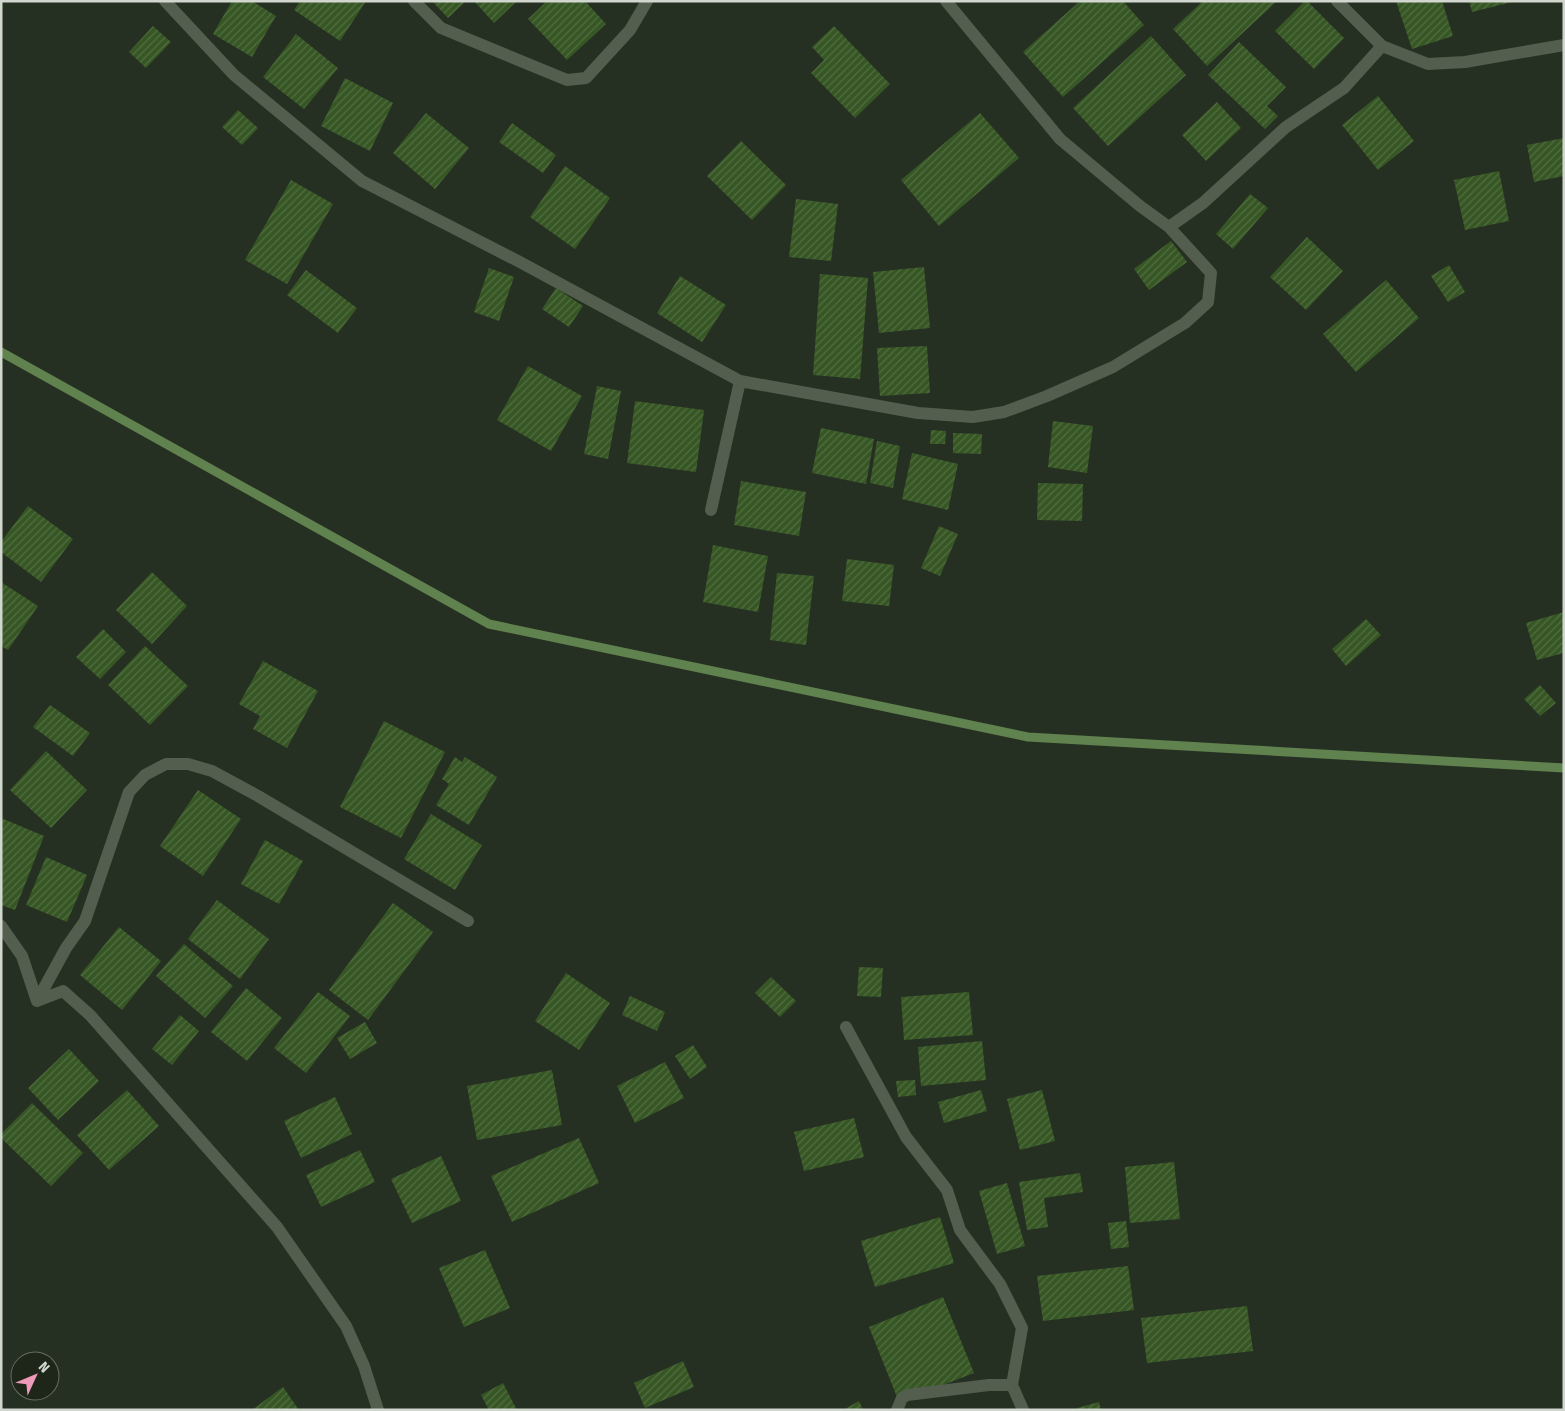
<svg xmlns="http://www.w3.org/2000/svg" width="1565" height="1411" font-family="'Fira Sans Condensed',sans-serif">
  <defs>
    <pattern id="building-hatch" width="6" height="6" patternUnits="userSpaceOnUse" patternTransform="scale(1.25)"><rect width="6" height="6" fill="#365624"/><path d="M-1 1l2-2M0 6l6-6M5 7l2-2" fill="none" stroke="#526e43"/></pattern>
  </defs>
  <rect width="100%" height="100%" fill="#263022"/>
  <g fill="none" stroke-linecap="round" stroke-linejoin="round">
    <path stroke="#60824f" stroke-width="9" d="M1 352 489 624 1028 737 1564 768"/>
  </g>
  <path fill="url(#building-hatch)" d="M232 1H252L276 16 252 57 213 34Z
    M300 1H366L340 41 294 10Z
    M435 1H462L464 3 448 18 433 2Z
    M474 1H517L494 23Z
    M547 1H585L606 24 567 60 528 19Z
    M1080 1H1123L1144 25 1063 97 1023 52Z
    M1203 1H1277L1207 66 1173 29Z
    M1305 1H1307L1344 38 1314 69 1275 31Z
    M1396 1H1442L1453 36 1412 49Z
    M1469 1H1512V2L1472 12Z
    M153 26 171 42 146 68 129 52Z
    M834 26 890 84 855 118 811 73 824 60 812 47Z
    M296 34 338 68 304 109 263 77Z
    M1151 36 1186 75 1108 146 1073 108Z
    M1239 42 1286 87 1267 106 1278 116 1265 129 1208 75Z
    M345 78 393 103 370 151 321 126Z
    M1378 96 1414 141 1378 170 1342 125Z
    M1217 102 1241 128 1206 161 1182 135Z
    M238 110 258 128 242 145 222 127Z
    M426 113 469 148 435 189 393 153Z
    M980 113 1019 158 939 226 901 180Z
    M512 123 556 155 543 173 499 142Z
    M1564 138V176L1534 182 1527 145Z
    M741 141 786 185 752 220 707 176Z
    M565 166 610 198 575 249 530 217Z
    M1499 171 1509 221 1465 230 1454 180Z
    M291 180 333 204 287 284 245 260Z
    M1250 194 1268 208 1233 249 1216 234Z
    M796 199 838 204 831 261 789 257Z
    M1307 237 1343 271 1306 310 1270 277Z
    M1171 241 1187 262 1149 290 1134 269Z
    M1449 265 1465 292 1448 302 1431 276Z
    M924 267 930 328 879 333 873 272Z
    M489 268 514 277 499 321 474 312Z
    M306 270 357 308 338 333 287 295Z
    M820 274 868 278 860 379 813 375Z
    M680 276 726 305 702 342 657 313Z
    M1386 280 1419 318 1356 372 1323 334Z
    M556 288 583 306 569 327 542 309Z
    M927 346 930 393 880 396 877 348Z
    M528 366 582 396 551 451 497 420Z
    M597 386 621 391 608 459 584 454Z
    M635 401 704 410 696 472 627 463Z
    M1053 421 1093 426 1087 473 1048 467Z
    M821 428 874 439 866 484 812 473Z
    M931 430 946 431 945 444H930Z
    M953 433 982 434 981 454 953 453Z
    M877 441 900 446 893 488 870 483Z
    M912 453 958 464 948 510 902 499Z
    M741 481 806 492 799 536 734 525Z
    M1038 483 1083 484 1082 521 1037 520Z
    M28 506 73 539 41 582 1 552V542Z
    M939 526 958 534 940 576 921 568Z
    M713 545 768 556 758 612 703 602Z
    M847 559 894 565 889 606 842 601Z
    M152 572 187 606 152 644 116 610Z
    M777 573 814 576 806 645 770 640Z
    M1 582 38 606 8 650 1 646Z
    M1564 612V653L1537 660 1526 623Z
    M1366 619 1381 635 1346 666 1332 649Z
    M103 629 126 652 100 679 76 657Z
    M145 646 188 686 150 725 108 685Z
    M263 661 318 691 287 748 253 729 260 716 239 704Z
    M1540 685 1556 703 1540 716 1524 699Z
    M50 705 90 733 73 756 33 727Z
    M384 721 445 752 401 838 340 807Z
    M46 751 87 790 51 828 10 790Z
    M455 757 462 762 465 757 497 777 469 825 436 805 449 784 442 779Z
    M198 790 241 819 203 876 160 846Z
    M431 814 482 845 455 890 404 859Z
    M1 818 44 836 15 910 1 905Z
    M265 840 303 861 279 904 241 884Z
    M46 857 87 875 67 922 26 905Z
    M217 900 269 939 240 979 188 939Z
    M393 903 433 932 368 1020 329 990Z
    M119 927 161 961 122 1010 80 975Z
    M184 944 233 986 205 1018 156 976Z
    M859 967 883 968 881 997 857 996Z
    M566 973 610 1003 579 1050 535 1021Z
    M771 977 796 1001 780 1017 755 993Z
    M246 988 282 1018 247 1061 211 1032Z
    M318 992 350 1016 306 1073 274 1048Z
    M969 992 973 1035 904 1040 901 997Z
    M630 996 665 1012 657 1031 622 1015Z
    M180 1015 199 1031 172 1065 152 1049Z
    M365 1022 377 1043 350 1059 337 1038Z
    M982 1041 986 1080 921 1086 918 1047Z
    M693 1045 707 1067 690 1079 675 1056Z
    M69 1049 99 1081 58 1120 28 1088Z
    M665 1062 684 1098 635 1123 617 1086Z
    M552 1070 562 1125 477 1140 467 1086Z
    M915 1080 916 1095 898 1097 896 1081Z
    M127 1090 159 1126 109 1170 77 1135Z
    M981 1090 987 1111 944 1123 938 1102Z
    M1042 1090 1055 1141 1020 1150 1007 1099Z
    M335 1097 352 1134 301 1158 284 1121Z
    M32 1103 83 1153 51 1186 1 1138V1134Z
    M854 1118 864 1157 804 1171 794 1132Z
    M579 1138 599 1183 512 1222 491 1176Z
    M360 1150 375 1182 321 1207 306 1175Z
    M441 1156 461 1201 412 1223 391 1179Z
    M1174 1162 1180 1219 1130 1223 1125 1167Z
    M1080 1173 1083 1192 1044 1198 1048 1227 1027 1230 1019 1182Z
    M1007 1183 1025 1246 997 1254 979 1191Z
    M940 1217 954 1263 875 1287 861 1241Z
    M1126 1221 1129 1247 1111 1249 1108 1223Z
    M485 1250 510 1308 464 1327 439 1268Z
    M1128 1266 1134 1310 1043 1321 1037 1276Z
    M943 1297 974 1373 899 1402 869 1327Z
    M1247 1306 1253 1351 1147 1363 1141 1318Z
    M683 1361 694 1387 645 1408 634 1383Z
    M503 1383 517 1410H489L481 1395Z
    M283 1387 299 1410H252Z
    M859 1401 863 1410H843Z
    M1099 1402 1101 1410H1077V1408Z"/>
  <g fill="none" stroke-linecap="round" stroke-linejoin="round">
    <path stroke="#535e4e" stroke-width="12" d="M165 1 234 75 362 181 518 261 740 381 918 413 973 417 1004 412 1047 396 1113 367 1185 323 1208 302 1211 273 1169 227
      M414 1 441 28 567 80 586 78 630 30 647 1
      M946 1 1060 139 1140 206 1169 227 1203 203 1286 127 1344 88 1382 46
      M1337 1 1382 46 1428 64 1465 62 1564 45
      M711 510 740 381
      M1 926 22 956 37 1001 63 991 90 1015 277 1227 346 1326 364 1366 378 1410
      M37 1001 66 948 85 921 129 792 145 775 166 764H188L212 771 258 796 468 921
      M846 1027 906 1137 947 1190 960 1230 1000 1284 1022 1328 1012 1385
      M897 1410 902 1398 907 1395 989 1385H1012L1023 1410"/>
  </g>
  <rect width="1565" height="1411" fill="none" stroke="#d1d7ce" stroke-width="5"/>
  <g transform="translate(35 1376) rotate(46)"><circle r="24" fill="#1d2618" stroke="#656d61"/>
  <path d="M0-4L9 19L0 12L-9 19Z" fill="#ef9ab8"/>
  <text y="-8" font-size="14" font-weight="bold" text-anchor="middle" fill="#d1d7ce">N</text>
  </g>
</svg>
